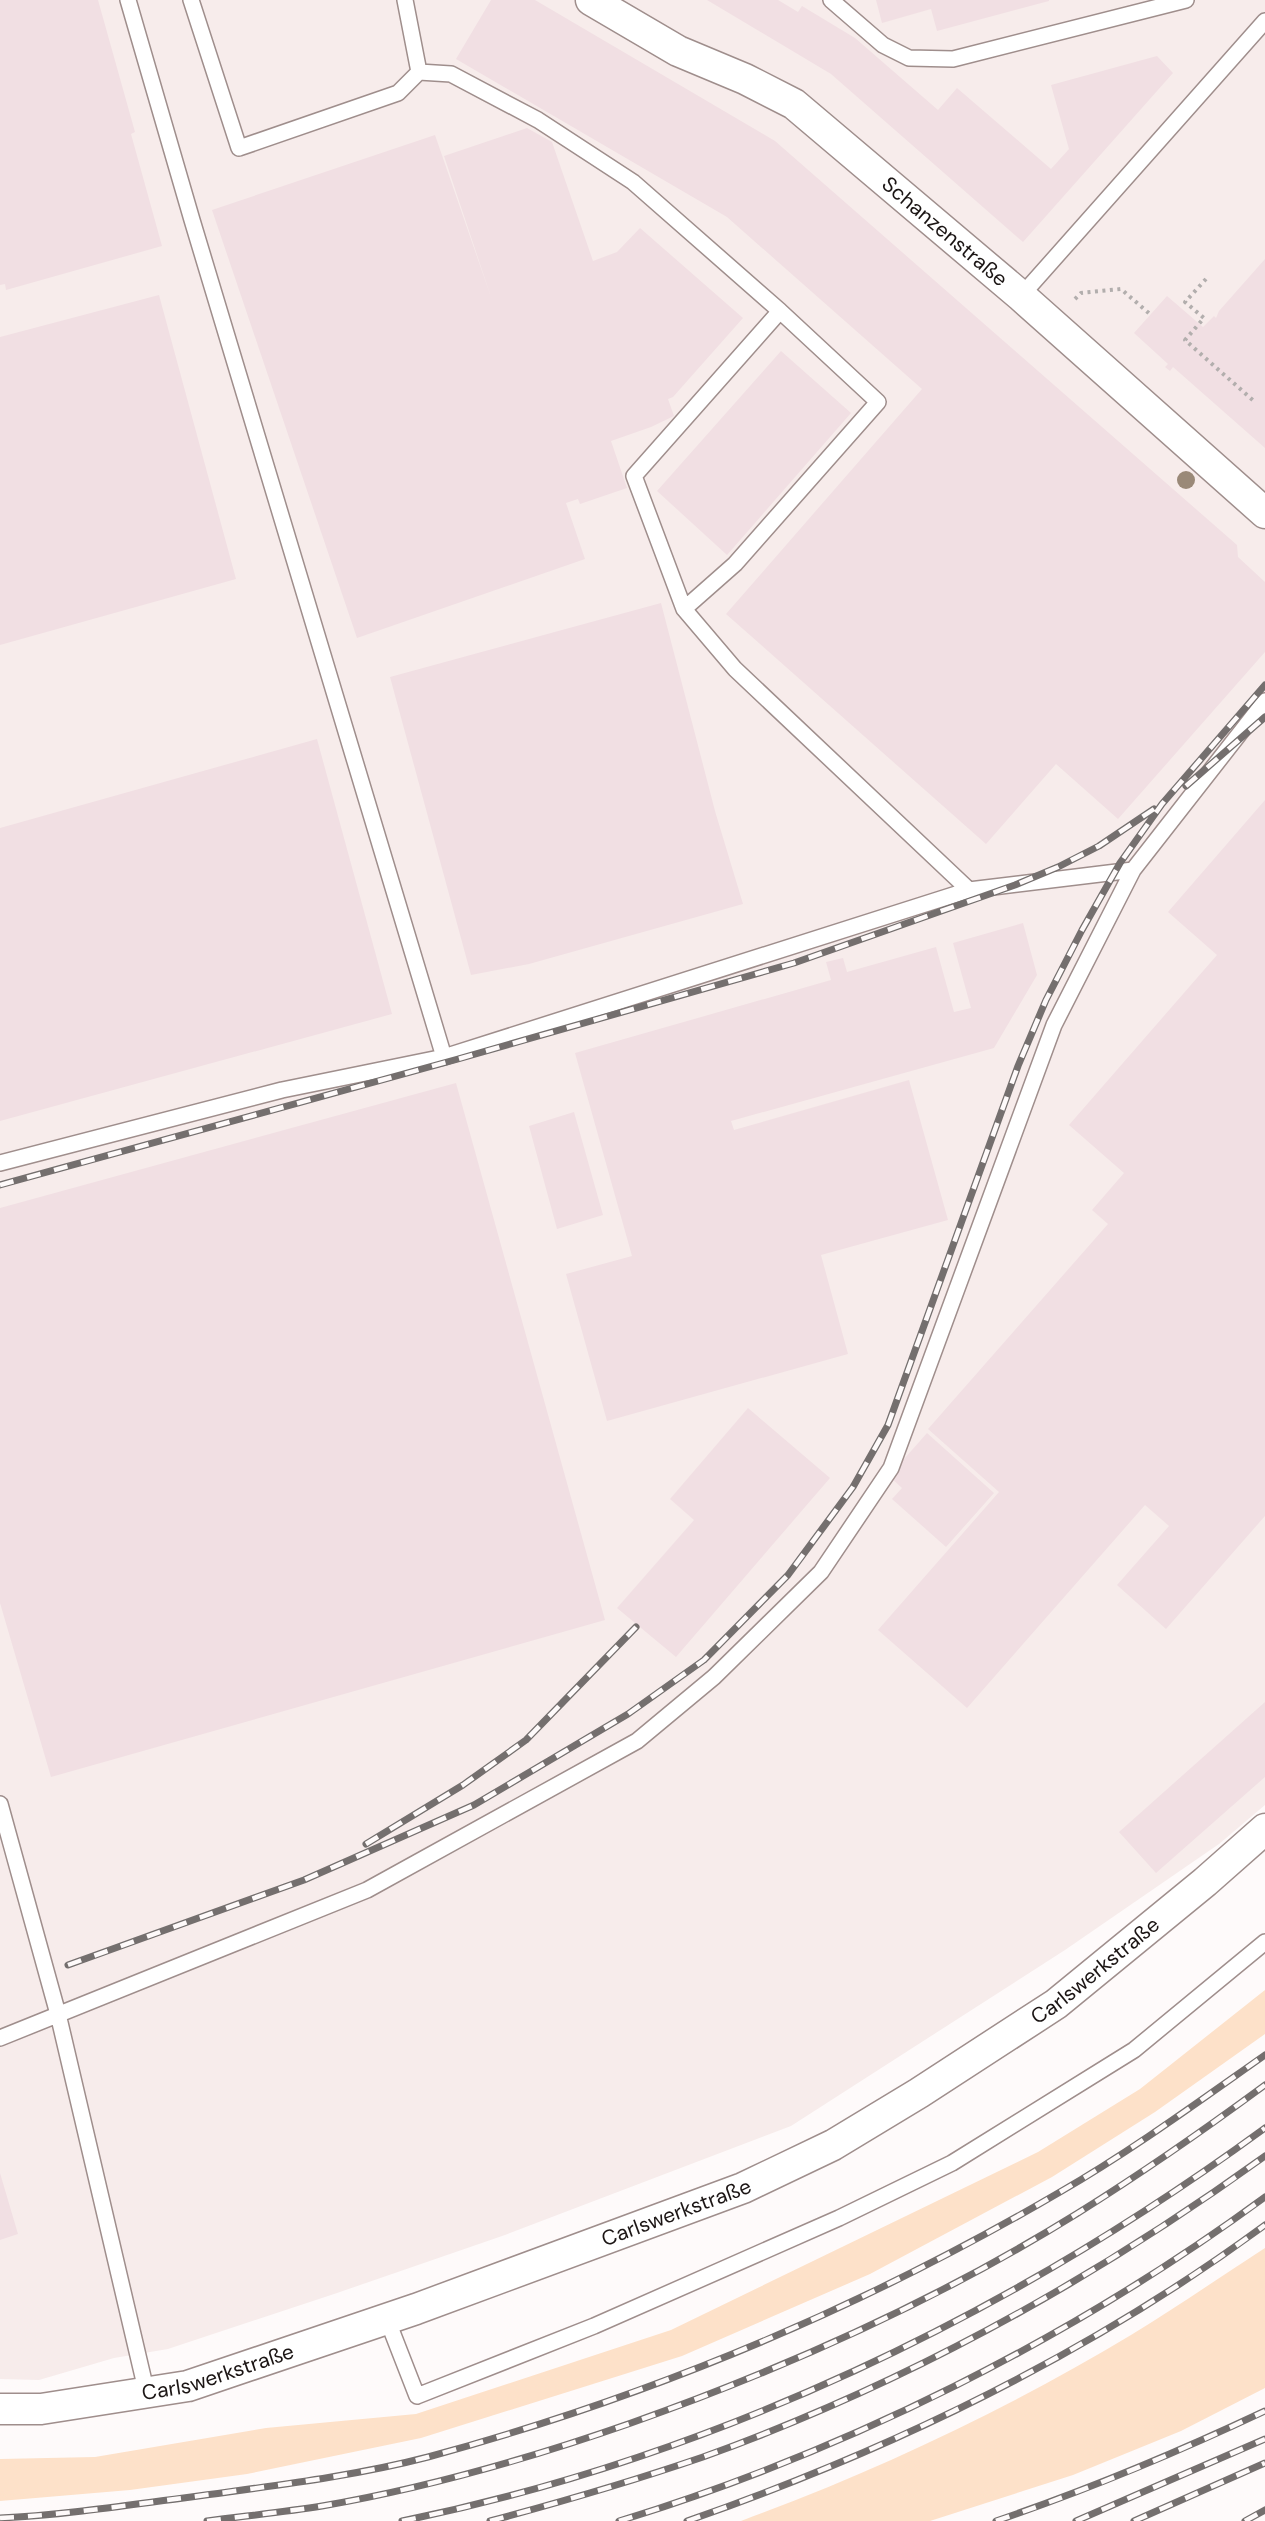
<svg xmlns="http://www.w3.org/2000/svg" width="1265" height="2521" font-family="'DM Sans',sans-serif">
  <rect width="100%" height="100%" fill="#fefafa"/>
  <path fill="#f7eceb" d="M0 0H1265V1805L1219 1844 1065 1950 791 2126 505 2235 337 2293 168 2349 114 2358 39 2380 0 2379Z"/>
  <path fill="#fde1c9" d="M1265 1990V2034L1155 2112 1052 2177 870 2274 682 2356 421 2438 247 2474 130 2490 0 2501V2459L95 2457 266 2428 416 2414 671 2330 1038 2152 1140 2089Z
    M1265 2248V2388L1181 2431 1073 2475 930 2521H741C876 2471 1008 2409 1131 2335 1177 2307 1220 2277 1265 2248Z"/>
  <path fill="#f1dfe3" d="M0 0H98L135 132 131 134 162 246 6 290 5 284 0 285Z
    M491 0H535L775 141 1237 545 1238 557 1265 582V652L1118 819 1056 764 986 844 726 614 922 389 727 217 456 59Z
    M707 0H778L798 12 802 6 855 38 938 110 957 88 1051 169 1069 149 1051 85 1157 56 1173 73 1023 242 831 74Z
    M876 0H1049V1L937 31 931 9 882 23Z
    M527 128 552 142 593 261 617 252 640 228 743 318 673 397 668 399 674 416 651 427 611 441 627 488 580 504 578 499 566 503 585 559 357 638 212 210 435 135 492 300 444 156Z
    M1265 259V448L1173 367 1170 371 1165 367 1168 364 1134 333 1167 296 1203 327 1214 316 1216 318 1219 311Z
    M159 295 236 579 0 645V337Z
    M781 351 851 413 727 555 657 491Z
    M661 603 715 811 743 904 529 964 471 975 390 677Z
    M317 739 392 1014 0 1121V828Z
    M1265 800V1516L1166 1629 1117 1585 1169 1526 1145 1505 967 1708 878 1630 999 1492 928 1429 1108 1224 1092 1210 1124 1173 1069 1125 1217 955 1168 912Z
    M1023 923 1037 975 994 1048 731 1121 734 1130 909 1080 948 1220 821 1255 848 1354 607 1421 566 1274 632 1256 575 1053 831 980 826 962 843 958 847 972 936 947 954 1012 971 1008 953 943Z
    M456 1083 605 1620 51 1777 0 1603V1208Z
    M574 1112 603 1215 557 1229 529 1126Z
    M748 1408 830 1478 676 1657 617 1608 694 1520 670 1499Z
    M927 1433 994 1493 946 1547 892 1499 902 1488 889 1476Z
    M1265 1702V1777L1156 1873 1119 1832Z
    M0 2173 18 2234 0 2240Z"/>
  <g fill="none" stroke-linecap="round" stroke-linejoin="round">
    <g stroke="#9f8e8c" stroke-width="18">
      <path id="service" d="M128 0 192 220 444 1057 969 890
        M191 0 239 148 398 93 419 72 405 0
        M831 0 883 45 909 58 953 59 1186 0
        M419 72 451 74 538 120 633 182 780 311 878 402 735 564 684 609
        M1021 296 1265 21
        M780 311 634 476 684 609 735 669 969 890 1133 870
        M0 1163 282 1090 444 1057
        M0 1804 58 2014 147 2394
        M0 2038 367 1890 637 1741 714 1677 821 1572 891 1468 1054 1025 1133 870 1265 701
        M387 2319 417 2396 594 2326 839 2218 952 2163 1134 2050 1265 1942"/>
    </g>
    <g stroke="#9f8e8c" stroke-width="33">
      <g id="minor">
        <path id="s1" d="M591 0 678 51 745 79 794 104 1021 296 1265 513"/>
        <path id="s2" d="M0 2409H41L188 2386 416 2309 743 2188 833 2145 919 2093 1056 2004 1205 1882 1265 1829"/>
      </g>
    </g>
    <path stroke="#b2aead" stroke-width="4" stroke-dasharray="3 4.5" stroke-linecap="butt" d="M1206 279 1185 302 1204 318 1185 340 1256 403
      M1075 299 1081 293 1121 289 1151 315"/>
    <use href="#service" stroke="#fff" stroke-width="15"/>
    <use href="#minor" stroke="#fff" stroke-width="30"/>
    <g stroke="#746f6e" stroke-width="7">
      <path id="rail" d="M1186 786 1265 717
        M0 1185 458 1059 794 963 1015 885 1058 867 1099 846 1154 809
        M366 1844 463 1785 526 1740 636 1627
        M68 1965 304 1880 474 1805 628 1714 704 1660 788 1575 853 1487 888 1425 1018 1066 1046 1000 1082 930 1120 863 1162 804 1265 685
        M0 2518C64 2515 128 2505 191 2497 270 2486 351 2477 428 2457 649 2397 862 2308 1060 2192 1131 2151 1198 2102 1265 2055
        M207 2521C245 2516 284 2512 322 2506 427 2488 531 2458 631 2423 786 2368 938 2300 1078 2213 1142 2173 1204 2130 1265 2085
        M402 2521C714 2457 1008 2316 1265 2128
        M490 2521C561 2502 633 2481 703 2457 903 2385 1093 2280 1265 2156
        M619 2521C847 2451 1073 2338 1265 2197
        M687 2521C891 2450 1091 2353 1265 2225
        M996 2521C1090 2489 1176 2453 1265 2411
        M1076 2521 1265 2439
        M1134 2521 1265 2463
        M1245 2521 1265 2510"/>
    </g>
    <use href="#rail" stroke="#fefafa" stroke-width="4.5" stroke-dasharray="14" stroke-linecap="butt"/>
  </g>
  <circle fill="#9a8978" cx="1186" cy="480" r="9"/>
  <g text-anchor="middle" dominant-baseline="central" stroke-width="6" stroke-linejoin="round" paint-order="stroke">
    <g font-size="21" fill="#1b1514" stroke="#fefafa">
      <text stroke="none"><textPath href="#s1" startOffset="426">Schanzenstraße</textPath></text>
      <text stroke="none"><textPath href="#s2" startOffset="1194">Carlswerkstraße</textPath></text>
      <text stroke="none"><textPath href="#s2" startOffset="708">Carlswerkstraße</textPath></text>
      <text stroke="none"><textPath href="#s2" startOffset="222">Carlswerkstraße</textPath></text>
    </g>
  </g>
</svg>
